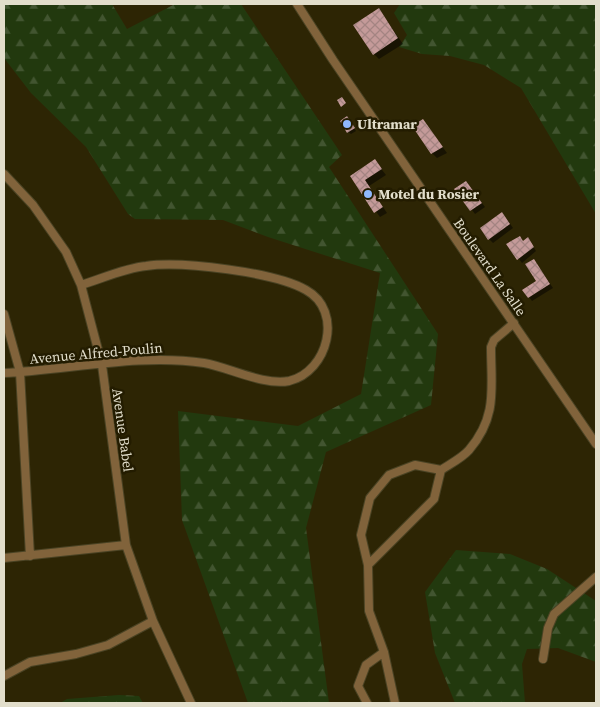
<svg xmlns="http://www.w3.org/2000/svg" width="600" height="707" font-family="'Source Serif 4',serif">
  <defs>
    <pattern id="forest-firs" width="22" height="20" patternUnits="userSpaceOnUse" patternTransform="scale(1.25)"><rect width="22" height="20" fill="#22390e"/><path d="M5 1l3.5 6h-7zM16 11l3.5 6h-7z" fill="#425530"/></pattern>
    <pattern id="building-cross-hatch" width="8" height="8" patternUnits="userSpaceOnUse" patternTransform="scale(1.25)"><rect width="8" height="8" fill="#c49a99"/><path d="M0 0l8 8M0 8l8-8" fill="none" stroke="#a48482"/></pattern>
  </defs>
  <rect width="100%" height="100%" fill="#2d2504"/>
  <path fill="url(#forest-firs)" d="M4 4H112L127 29 175 4H241L342 155 329 167 438 334 431 405 326 452 306 528 329 703H248L182 520 178 411 298 426 361 394 380 273 268 237 223 220 135 219 128 214 86 147 31 93 4 58Z
    M400 4H596V214L521 88 484 65 450 56 422 54 399 47 407 35 394 13Z
    M456 550 510 554 547 569 596 601V662L558 648 527 649 522 664 525 703H455L435 653 425 592Z
    M119 695 139 696 143 703H60L67 699Z"/>
  <path fill="#0007" d="M379 10 403 44 379 59 374 54Z
    M347 117 356 131 351 134 348 132Z
    M423 121 447 153 437 158 432 153Z
    M375 161 386 175 369 186 387 213 380 217 351 177Z
    M466 182 485 207 475 214 456 189Z
    M506 218 513 228 493 243 489 239Z
    M520 238 524 242 528 239 536 251 522 263 508 244Z
    M534 260 553 288 532 301 529 297 538 282Z"/>
  <path fill="url(#building-cross-hatch)" d="M379 8 398 38 373 55 353 25Z
    M342 97 346 103 341 107 337 100Z
    M347 116 355 128 347 133 340 121Z
    M423 119 443 147 431 154 412 126Z
    M375 159 382 169 365 180 383 207 374 213 350 176Z
    M466 181 482 203 470 211 454 189Z
    M502 212 510 224 488 240 480 228Z
    M520 236 523 241 528 237 534 247 517 260 506 244Z
    M534 259 550 284 528 298 522 290 536 281 525 264Z"/>
  <g fill="none" stroke-linecap="round" stroke-linejoin="round">
    <g stroke="#4a4324" stroke-width="10">
      <path id="minor" d="M297 4 333 60 596 444
        M4 174 33 205 66 252 81 285 102 365 126 545 153 621 191 703
        M4 314 20 372 30 556
        M4 373C69 370 140 353 204 363 228 367 264 386 289 381 328 372 344 311 306 290 275 272 182 261 146 266 125 268 101 279 81 285
        M4 558 126 545
        M368 565 361 535 370 498 389 475 415 465 441 470
        M543 659 548 628 554 614 596 577
        M4 676 30 662 76 654 108 645 153 621
        M367 703 358 686 366 665 384 652
        M395 703 384 652 369 611 368 565 434 499 441 470C450 464 462 458 469 450 498 416 491 388 491 347L494 340 514 323"/>
    </g>
    <use href="#minor" stroke="#81633b" stroke-width="8"/>
  </g>
  <g fill="#8fb8fd" stroke="#231c00" stroke-width="2">
    <circle cx="347" cy="124" r="5"/>
    <circle cx="368" cy="194" r="5"/>
  </g>
  <g text-anchor="middle" dominant-baseline="central" stroke-width="5" stroke-linejoin="round" paint-order="stroke">
    <g font-size="14" font-weight="bold" fill="#e2decb" stroke="#231c00" text-anchor="start">
      <text x="357" y="124">Ultramar</text>
      <text x="378" y="194">Motel du Rosier</text>
    </g>
    <g font-size="14" fill="#e2decb" stroke="#231c00">
      <text transform="translate(490 267) rotate(55)">Boulevard La Salle</text>
      <text transform="translate(96 353) rotate(-5)">Avenue Alfred-Poulin</text>
      <text transform="translate(123 430) rotate(82)">Avenue Babel</text>
    </g>
  </g>
  <rect width="600" height="707" fill="none" stroke="#e2decb" stroke-width="10"/>
</svg>
